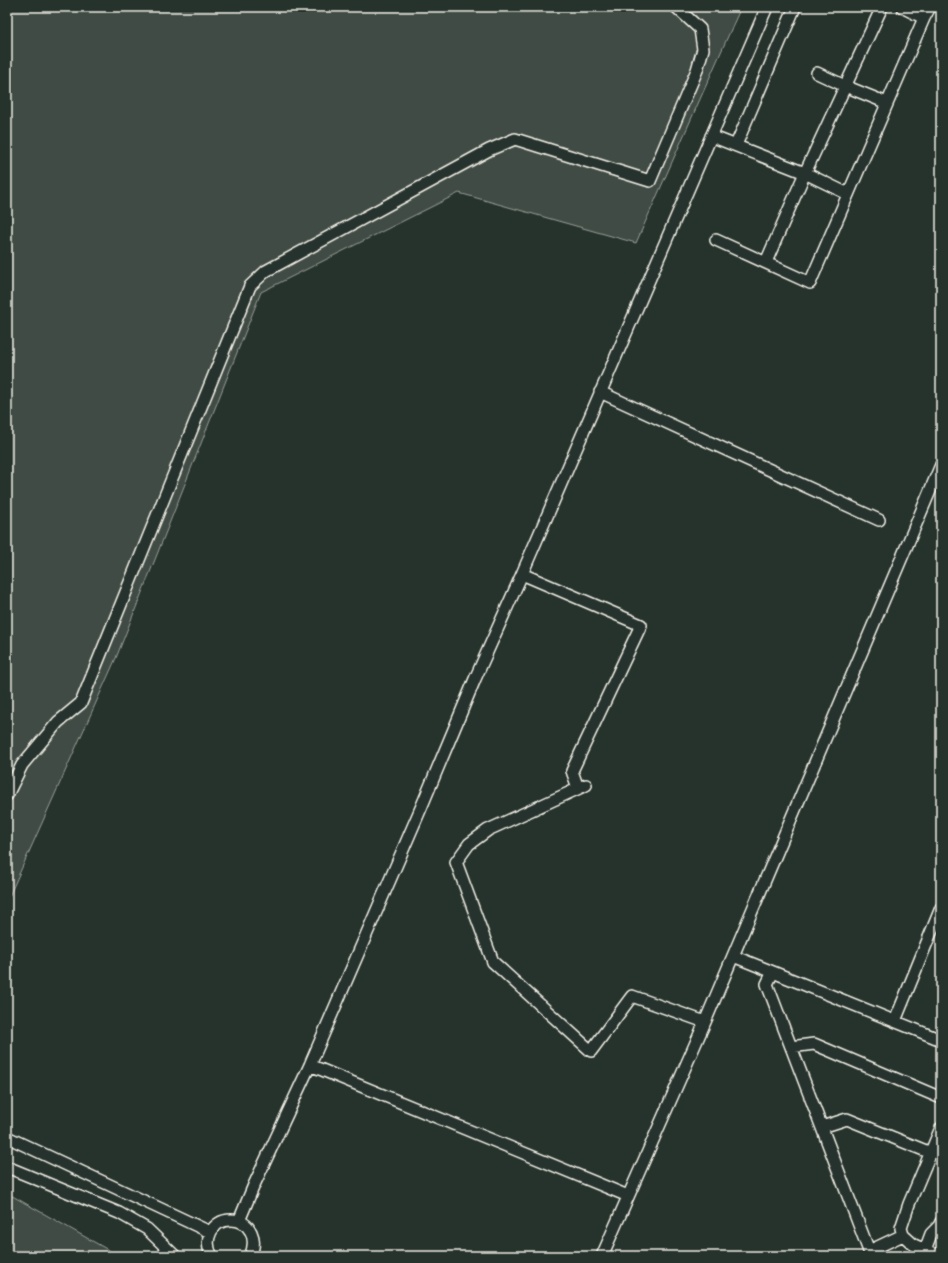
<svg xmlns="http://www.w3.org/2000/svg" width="948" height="1263" font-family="Caveat,sans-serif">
  <rect width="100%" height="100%" fill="#26332d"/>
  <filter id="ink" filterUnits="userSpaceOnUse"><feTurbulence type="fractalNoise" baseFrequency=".025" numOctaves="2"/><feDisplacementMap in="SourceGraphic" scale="8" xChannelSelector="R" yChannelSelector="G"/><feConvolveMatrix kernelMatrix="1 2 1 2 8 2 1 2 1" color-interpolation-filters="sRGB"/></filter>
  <g filter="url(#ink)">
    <path fill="#414b45" stroke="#9a9e96" d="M7 7H741L636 243 459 193 261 292 116 658 7 901Z
      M7 1193 119 1256H7Z"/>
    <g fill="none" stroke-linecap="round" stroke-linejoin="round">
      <g stroke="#f4f1e8" stroke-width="14">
        <path id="lane" d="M902 7 924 18
          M817 73 845 86 887 103
          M711 136 805 173 848 194
          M736 145 795 7
          M716 240 810 283 924 18 930 7
          M766 262 805 173 882 7
          M600 392 879 520
          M522 574 641 625 572 771 578 788
          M586 785 488 830 469 844 456 862 493 962 591 1051 632 996 705 1022
          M7 795 22 765 58 722 81 703 250 286 266 271 489 150 515 139 650 181 697 70 703 49 700 29 676 7
          M733 956 773 972 767 984 869 1251 903 1235
          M773 972 941 1040
          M895 1021 941 908
          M791 1047 814 1044 941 1098
          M310 1065 628 1196
          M822 1127 847 1119 931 1153
          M7 1137 210 1232
          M7 1167 119 1213 147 1229 175 1256
          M239 1221 254 1185 310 1065 421 808 475 679 522 574 767 7
          M925 1250 931 1234 939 1226 941 1222
          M212 1256C203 1241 211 1220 231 1220 251 1220 258 1240 250 1256
          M602 1256 705 1022 941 465
          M939 1256 914 1245 903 1235 901 1228 909 1204 941 1128"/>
      </g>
      <use href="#lane" stroke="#26332d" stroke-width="11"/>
    </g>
  </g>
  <rect width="948" height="1263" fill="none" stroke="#26332d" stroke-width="24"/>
  <rect x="12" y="12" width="924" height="1239" fill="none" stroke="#f4f1e8" stroke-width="1.5" filter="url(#ink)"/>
</svg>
